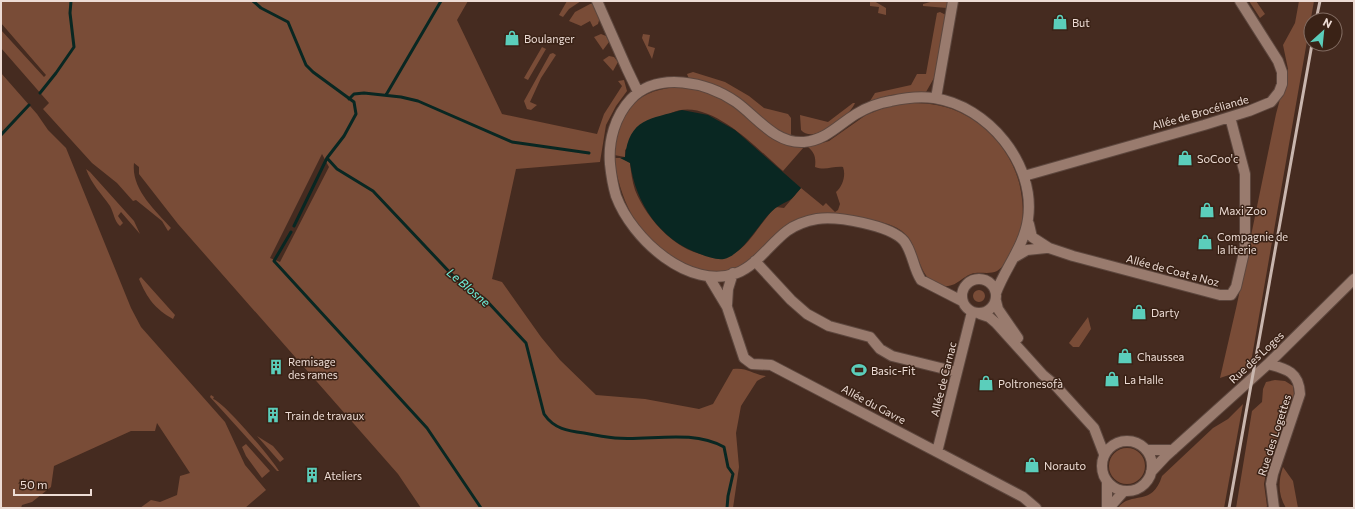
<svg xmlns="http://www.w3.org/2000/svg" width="1355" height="509" font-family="Commissioner,sans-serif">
  <rect width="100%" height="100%" fill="#452b20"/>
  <path fill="#794c37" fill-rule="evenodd" d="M1 1H468L457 20 502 114 597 134 604 114 622 86 618 81 624 80 627 91 616 106 606 125 600 162 516 169 492 279 502 282 541 337 560 360 596 395 645 399 699 409 713 404 733 369C747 367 752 374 766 376L757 381 741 406 736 433 739 467 733 508H421L398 474 178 224 139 174V167L134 163C131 189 155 210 171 228L168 231 162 221 136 200 133 201 117 183 92 163 43 109 49 103 1 48V30L44 77 46 75 1 23ZM322 154 329 167 280 262 270 258Z
    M567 1H581L569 9 563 17 559 15Z
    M870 1H874L886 8V15L878 13 879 7 870 6Z
    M934 1H948L947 8 923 6V4Z
    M1249 1H1256L1265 14 1260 18Z
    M1299 1H1314L1250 368 1220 378 1237 304 1276 114 1288 69 1283 45 1295 23Z
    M590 4H594L600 17 598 24 593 27 590 21 581 26 569 21 575 12Z
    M940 12 946 15 934 78 926 92 891 95 870 101 875 93 911 85 917 74H926L937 13Z
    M601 34 606 36 609 42 603 50 594 37Z
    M643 34 650 35 648 46 655 48 652 59 642 38Z
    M542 47 546 49 528 80 524 78Z
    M553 53 556 55 541 78 530 102 537 105 531 110 527 109 524 101 550 54Z
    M609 56 614 57 618 62 613 71 603 60Z
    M693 72 725 82 749 96 764 108 788 114 791 118V135C773 135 758 112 744 102 728 91 707 86 689 79L687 74Z
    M1 73 37 114 48 130 66 148 131 308 141 327 225 422 245 465 266 490 245 508H140L151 500 160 502 177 495 180 476 190 473 157 423 155 431H131L54 466 51 487 32 502 22 505 21 508H1Z
    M675 87C699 88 724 97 742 113 766 133 770 145 804 147L783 171C758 150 709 95 671 113 659 119 637 140 625 150V157L614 155C618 114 632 92 675 87Z
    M853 103H855C850 116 814 145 801 130L800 115 828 122Z
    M908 103C915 103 923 103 930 104 976 109 1014 148 1021 192 1024 211 1024 226 1015 243 1011 253 1006 265 997 271 989 275 979 271 971 274 963 277 957 285 948 286 920 288 920 253 908 237 900 227 887 223 875 221 852 217 827 209 804 217 783 224 769 243 752 258 748 261 745 266 740 268 729 274 716 273 704 270 649 259 621 210 614 158H622L630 163C631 172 632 181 635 190 647 221 684 261 720 255 725 254 733 254 738 251 751 242 763 219 776 207L784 208 801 188 823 206 826 203 835 212 838 210 840 204 836 192C843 186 846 175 843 167 833 166 825 171 815 167 816 158 815 153 808 147L829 141 866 115 889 106Z
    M86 169 90 172 134 221 140 234 121 212 118 216 123 223 120 226C114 221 114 213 110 206 101 193 92 185 86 169Z
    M141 277 175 315 173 319C155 309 147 298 139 279Z
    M973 296a6 6 0 1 1 12 0a6 6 0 1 1-12 0Z
    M1088 317 1091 329 1079 347H1073L1069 343Z
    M1275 380 1285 381 1293 386 1294 394 1267 467 1264 484 1267 506 1266 508H1236L1252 411 1262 402 1263 389 1266 382Z
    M211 395 214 397 213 399C224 402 272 459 279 471H277L210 397Z
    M1243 404 1224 508H1118C1131 490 1152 508 1162 476L1213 428 1228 419Z
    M257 436 273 446 284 459 280 462Z
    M246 444 270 471 262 478 246 456 242 447Z
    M1109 466a18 18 0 1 1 36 0a18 18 0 1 1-36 0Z
    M1283 467 1293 481 1298 508H1286C1278 495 1278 481 1283 467Z"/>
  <path fill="#092722" d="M682 110 708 115 735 130 801 188C797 192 793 199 788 201 782 204 776 207 771 212 758 225 742 255 724 259 716 260 708 257 700 254 660 240 636 204 630 163L620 158 625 157C629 118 651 119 682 110Z"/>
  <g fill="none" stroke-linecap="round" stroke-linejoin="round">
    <path stroke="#092722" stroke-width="3" d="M253 1 261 8 288 22 306 65 313 72 354 102 356 114 344 136 327 158 337 169 373 191 457 280 485 299 526 343 544 414C554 429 568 431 584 433 594 435 604 437 615 438 650 441 691 429 724 447L728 467 733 474 728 496 727 508
      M40 93 56 73 74 47 70 13 71 1
      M386 95 441 1
      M349 99 354 94 364 93 401 97 418 101 512 142 589 153
      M1 135 29 105
      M294 226 327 158
      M291 232 274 261 427 428 481 508"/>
    <g stroke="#5d473e" stroke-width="12">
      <path id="minor" d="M597 1 627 69 638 92
        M936 98 953 1
        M1024 176 1204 125 1249 111 1271 102 1279 92 1282 84V72L1278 61 1240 1
        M1029 224 1032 237 1049 248 1073 256 1220 295H1231L1236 287 1245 248V174L1230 117
        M1015 257 1027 250 1046 248
        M755 261 791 300 807 314 829 326 870 337 880 349 892 356 957 372
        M709 277 727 307 744 358 752 364 771 365 1023 497 1036 508
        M962 296a17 17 0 1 1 34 0a17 17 0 1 1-34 0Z
        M962 301 921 280C913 268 913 253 904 241 890 225 837 216 817 219 806 221 795 225 787 231 770 244 757 265 737 273 689 291 632 239 616 196 613 186 611 174 610 164 608 141 615 116 631 99 658 71 707 82 736 102 757 117 775 144 804 142 826 140 838 125 856 114 866 108 879 103 891 101 904 98 920 96 934 98 988 106 1036 164 1028 219 1024 247 1005 268 996 293
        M996 301 998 309 1018 338
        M727 305 728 289 733 273
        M980 314 989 317 996 323 1043 375 1054 384 1094 428 1104 454
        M1268 364C1287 369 1299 372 1300 394L1273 474 1271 484 1274 508
        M1102 466a25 25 0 1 1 50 0a25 25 0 1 1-50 0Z
        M1147 450H1173
        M937 452 972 312
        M1151 472 1166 456 1268 364 1354 279
        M1107 508V482
        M1109 508 1124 491"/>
    </g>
    <use href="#minor" stroke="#997b6e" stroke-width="10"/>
    <path stroke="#c9b6ae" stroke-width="3" d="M1316 20 1320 1
      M1229 508 1312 44"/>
  </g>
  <defs>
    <g id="shop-bare" transform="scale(1.2)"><path d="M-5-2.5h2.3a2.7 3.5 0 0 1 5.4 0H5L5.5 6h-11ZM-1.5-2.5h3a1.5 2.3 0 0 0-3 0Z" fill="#5bcebb" stroke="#3a2216" stroke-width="2.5" paint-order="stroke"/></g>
    <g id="building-bare" transform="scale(1.2)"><path d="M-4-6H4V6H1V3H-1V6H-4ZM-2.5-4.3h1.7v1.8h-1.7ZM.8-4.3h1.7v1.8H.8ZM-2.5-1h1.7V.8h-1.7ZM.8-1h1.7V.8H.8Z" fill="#5bcebb" stroke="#3a2216" stroke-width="2.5" paint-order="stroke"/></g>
    <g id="stadium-bare" transform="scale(1.2)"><path d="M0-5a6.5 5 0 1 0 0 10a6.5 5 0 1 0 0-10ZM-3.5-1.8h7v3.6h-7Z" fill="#5bcebb" stroke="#3a2216" stroke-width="2.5" paint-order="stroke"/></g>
  </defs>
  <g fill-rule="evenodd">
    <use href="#shop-bare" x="1060" y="22"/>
    <use href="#shop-bare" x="512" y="38"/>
    <use href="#shop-bare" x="1185" y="158"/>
    <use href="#shop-bare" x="1207" y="210"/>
    <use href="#shop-bare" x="1205" y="242"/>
    <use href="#shop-bare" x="1139" y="312"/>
    <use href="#shop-bare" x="1125" y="356"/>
    <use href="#building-bare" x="276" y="367"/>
    <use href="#stadium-bare" x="859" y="370"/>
    <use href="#shop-bare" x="1112" y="379"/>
    <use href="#shop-bare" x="986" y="383"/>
    <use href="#building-bare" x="273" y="415"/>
    <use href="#shop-bare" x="1032" y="465"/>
    <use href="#building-bare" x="312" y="475"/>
  </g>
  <g text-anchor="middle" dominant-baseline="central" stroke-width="3" stroke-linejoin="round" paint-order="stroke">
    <g font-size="11" fill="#eddcd5" stroke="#3a2216" text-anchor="start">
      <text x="1072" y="22">But</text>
      <text x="524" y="38">Boulanger</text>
      <text x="1197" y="158">SoCoo'c</text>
      <text x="1219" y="210">Maxi Zoo</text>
      <text x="1217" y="236">Compagnie de<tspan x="1217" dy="13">la literie</tspan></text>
      <text x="1151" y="312">Darty</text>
      <text x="1137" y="356">Chaussea</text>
      <text x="288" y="361">Remisage<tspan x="288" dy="13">des rames</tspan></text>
      <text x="871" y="370">Basic-Fit</text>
      <text x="1124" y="379">La Halle</text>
      <text x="998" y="383">Poltronesofà</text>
      <text x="285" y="415">Train de travaux</text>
      <text x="1044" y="465">Norauto</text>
      <text x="324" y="475">Ateliers</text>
    </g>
    <g font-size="11" fill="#eddcd5" stroke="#3a2216">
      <text transform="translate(1200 112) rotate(-16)">Allée de Brocéliande</text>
      <text transform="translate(1173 270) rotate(15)">Allée de Coat a Noz</text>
      <text transform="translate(1256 357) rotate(-43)">Rue des Loges</text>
      <text transform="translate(943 379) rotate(-76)">Allée de Carnac</text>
      <text transform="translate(874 404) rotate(28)">Allée du Gavre</text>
      <text transform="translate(1274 435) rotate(-72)">Rue des Logettes</text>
    </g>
    <g font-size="12" font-style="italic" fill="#6ff4de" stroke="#3a2216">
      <text transform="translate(469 287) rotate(40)">Le Blosne</text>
    </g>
  </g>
  <rect width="1355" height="509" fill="none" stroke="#eddcd5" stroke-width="4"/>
  <g transform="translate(1323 32) rotate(27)"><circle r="19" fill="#3a2216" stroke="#826c62"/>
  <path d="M0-3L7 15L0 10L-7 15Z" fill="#5bcebb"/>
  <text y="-6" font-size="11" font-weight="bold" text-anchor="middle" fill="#eddcd5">N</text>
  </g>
  <path d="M14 489v6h77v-6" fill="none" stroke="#eddcd5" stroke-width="2"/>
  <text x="20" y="489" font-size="12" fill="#eddcd5" stroke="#3a2216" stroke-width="3" paint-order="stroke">50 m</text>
</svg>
